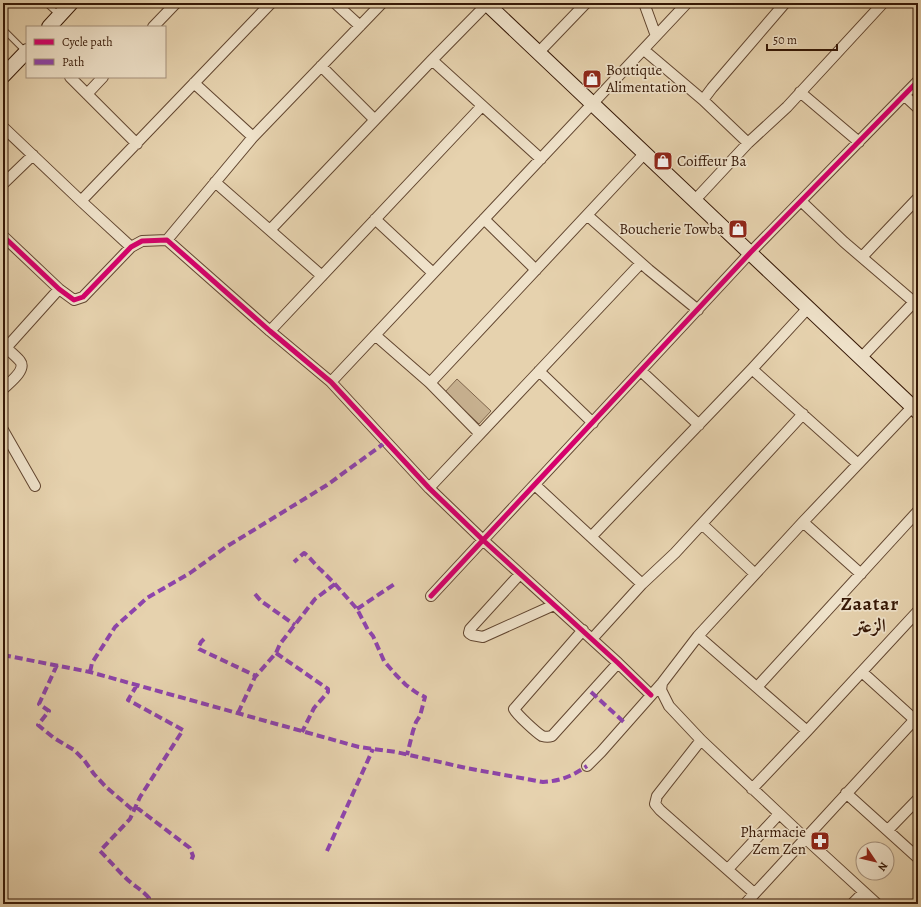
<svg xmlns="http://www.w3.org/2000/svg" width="921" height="907" font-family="Alegreya,Amiri,serif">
  <rect width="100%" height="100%" fill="#e6d2ae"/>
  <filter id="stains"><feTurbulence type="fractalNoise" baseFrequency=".005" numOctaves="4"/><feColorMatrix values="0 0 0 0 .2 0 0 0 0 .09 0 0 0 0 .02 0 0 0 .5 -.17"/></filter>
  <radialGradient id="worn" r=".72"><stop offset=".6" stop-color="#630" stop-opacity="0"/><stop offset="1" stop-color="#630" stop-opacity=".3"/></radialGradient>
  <path fill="#c8b291" stroke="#7f654c" d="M457 379 491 411 479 424 445 392Z"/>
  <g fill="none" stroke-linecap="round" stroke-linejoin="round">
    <g stroke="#624630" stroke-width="7">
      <path id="service" d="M46 3 59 15
        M3 29 25 51"/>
    </g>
    <g stroke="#624630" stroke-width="12">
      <path id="minor" d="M335 3 360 26
        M644 3 656 36
        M153 27 176 3
        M644 50 703 100 748 143
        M538 53 586 3
        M432 60 541 159
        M321 66 375 120
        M70 77 137 144
        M194 83 253 137
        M800 92 859 142
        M87 94 103 77
        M904 95 918 108
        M703 100 712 88 785 3
        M3 127 81 201 131 247
        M215 182 322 276
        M3 184 33 155
        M695 200 748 143 787 107 883 3
        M81 201 271 3
        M801 201 844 242 914 302
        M587 215 649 270 698 310
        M375 219 433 273
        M484 219 536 270
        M270 230 432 60 487 4
        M3 236 59 289 74 300 83 297 131 247 142 241 167 240 270 331 331 382 429 488 484 541 618 663 651 695
        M167 240 253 137 382 3
        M862 257 918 198
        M270 331 482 106
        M375 335 430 383 480 434
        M3 345C8 350 15 355 20 361 27 370 9 383 3 389
        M6 348 59 289
        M861 358 918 298
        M752 369 858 464
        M539 371 593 423
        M641 371 699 425
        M331 382 687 3
        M430 383 645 153
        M3 430 35 486
        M535 485 642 584
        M429 488 641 263
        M803 522 861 574
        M702 524 755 574
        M591 537 752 369 808 308
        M520 574 470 629 469 633 472 635 483 637 554 605
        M431 596 750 253 918 81
        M583 630 515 708 514 709C517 715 537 733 542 736 546 737 549 737 552 736L618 663
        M698 636 807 731
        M592 639 642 584 675 553 803 414
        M862 672 915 720
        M662 683 661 690 669 706 701 740 805 838 877 904
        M757 687 918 511
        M701 740 657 796 655 804 660 810 754 893
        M587 766 601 752 662 683 698 636 803 522 918 401
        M752 789 807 731 918 611
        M846 793 918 858
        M888 830 918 799
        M728 869 779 814
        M745 904 918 716
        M852 904 864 892"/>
    </g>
    <g stroke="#361806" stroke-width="16">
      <path id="secondary" d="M486 3 918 412
        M49 27 71 3
        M3 76 27 51"/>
    </g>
    <use href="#service" stroke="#efe2ca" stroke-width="5"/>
    <use href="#minor" stroke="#efe2ca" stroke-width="10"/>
    <use href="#secondary" stroke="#efe2ca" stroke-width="14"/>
    <path stroke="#8e44ad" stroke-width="4" stroke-dasharray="8 4" stroke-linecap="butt" d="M335 584 357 609 368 630 373 636 384 661 396 675 406 685 417 693 425 697 420 716 416 722 413 731 407 755
      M255 594 261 601 295 625
      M357 609 396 583
      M204 639 201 642 198 648 199 649 256 676
      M276 653 328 689V692L314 708 302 732
      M3 655 90 672 359 747 396 752 466 768 543 782C561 781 572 776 587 766
      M57 665 39 704 49 711 38 725 54 738 74 750 84 760 94 774 106 787 134 811
      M90 672 92 663 115 627 147 598 190 573 226 547 327 485 386 442
      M137 685 128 700 183 730 140 797 130 819 100 851C110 861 119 872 129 881 136 887 143 891 149 898L147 904
      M591 692 626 724
      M238 713 255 677 276 653 280 644 315 599 335 584C330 579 326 575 321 570 315 565 311 558 304 553L294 562
      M136 807 190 848 193 856 190 863
      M327 851 373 749"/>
    <g stroke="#efe2ca" stroke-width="8">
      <path id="cycleway" d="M3 236 59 289 74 300 83 297 131 247 142 241 167 240 270 331 331 382 429 488 484 541 618 663 651 695
        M431 596 750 253 918 81"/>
    </g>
    <use href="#cycleway" stroke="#d6006c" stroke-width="5"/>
  </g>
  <defs>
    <g id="shop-square" transform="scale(1)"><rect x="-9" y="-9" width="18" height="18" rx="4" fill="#8f2418" stroke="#efe2ca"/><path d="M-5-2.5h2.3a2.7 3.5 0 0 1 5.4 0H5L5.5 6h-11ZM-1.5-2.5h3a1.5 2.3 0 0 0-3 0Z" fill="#fff"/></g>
    <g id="pharmacy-square" transform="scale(1)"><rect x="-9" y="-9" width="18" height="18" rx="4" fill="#8f2418" stroke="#efe2ca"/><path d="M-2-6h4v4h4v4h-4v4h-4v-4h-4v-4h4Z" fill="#fff"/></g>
  </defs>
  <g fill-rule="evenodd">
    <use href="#shop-square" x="592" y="79"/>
    <use href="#shop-square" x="663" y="161"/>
    <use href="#shop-square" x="738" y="229"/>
    <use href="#pharmacy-square" x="820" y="841"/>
  </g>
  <g text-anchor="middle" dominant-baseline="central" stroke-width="3.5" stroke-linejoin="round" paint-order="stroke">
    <g font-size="15" fill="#361806" stroke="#efe2ca" text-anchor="start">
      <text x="606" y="70">Boutique<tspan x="606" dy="17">Alimentation</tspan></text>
      <text x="677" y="161">Coiffeur Ba</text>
      <text x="724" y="229" text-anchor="end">Boucherie Towba</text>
      <text x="806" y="832" text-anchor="end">Pharmacie<tspan x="806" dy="17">Zem Zen</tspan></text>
    </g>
    <g font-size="19" font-weight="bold" letter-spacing="1" fill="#361806" stroke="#efe2ca">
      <text x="870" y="604">Zaatar<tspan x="870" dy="22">الزعتر</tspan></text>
    </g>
  </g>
  <rect width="921" height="907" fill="none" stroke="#e6d2ae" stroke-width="16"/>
  <rect x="4" y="4" width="913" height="899" fill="none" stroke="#361806" stroke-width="2"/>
  <rect x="8" y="8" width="905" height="891" fill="none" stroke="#361806"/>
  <rect x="26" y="26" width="140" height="52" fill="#efe2ca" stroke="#a5917c"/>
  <rect x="34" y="39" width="20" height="6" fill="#d6006c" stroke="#a5917c"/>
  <text x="62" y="46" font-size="12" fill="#361806">Cycle path</text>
  <rect x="34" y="59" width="20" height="6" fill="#8e44ad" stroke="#a5917c"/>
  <text x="62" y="66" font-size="12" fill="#361806">Path</text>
  <g transform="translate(875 861) rotate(125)"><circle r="19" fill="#efe2ca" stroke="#a5917c"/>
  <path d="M0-3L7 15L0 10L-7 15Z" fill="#8f2418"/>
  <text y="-6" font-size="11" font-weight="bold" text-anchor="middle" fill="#361806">N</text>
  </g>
  <path d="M767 44v6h70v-6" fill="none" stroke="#361806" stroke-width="2"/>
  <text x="773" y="44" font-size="12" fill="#361806" stroke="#efe2ca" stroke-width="3" paint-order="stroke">50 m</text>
  <rect width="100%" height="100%" filter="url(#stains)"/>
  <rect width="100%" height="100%" fill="url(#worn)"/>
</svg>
